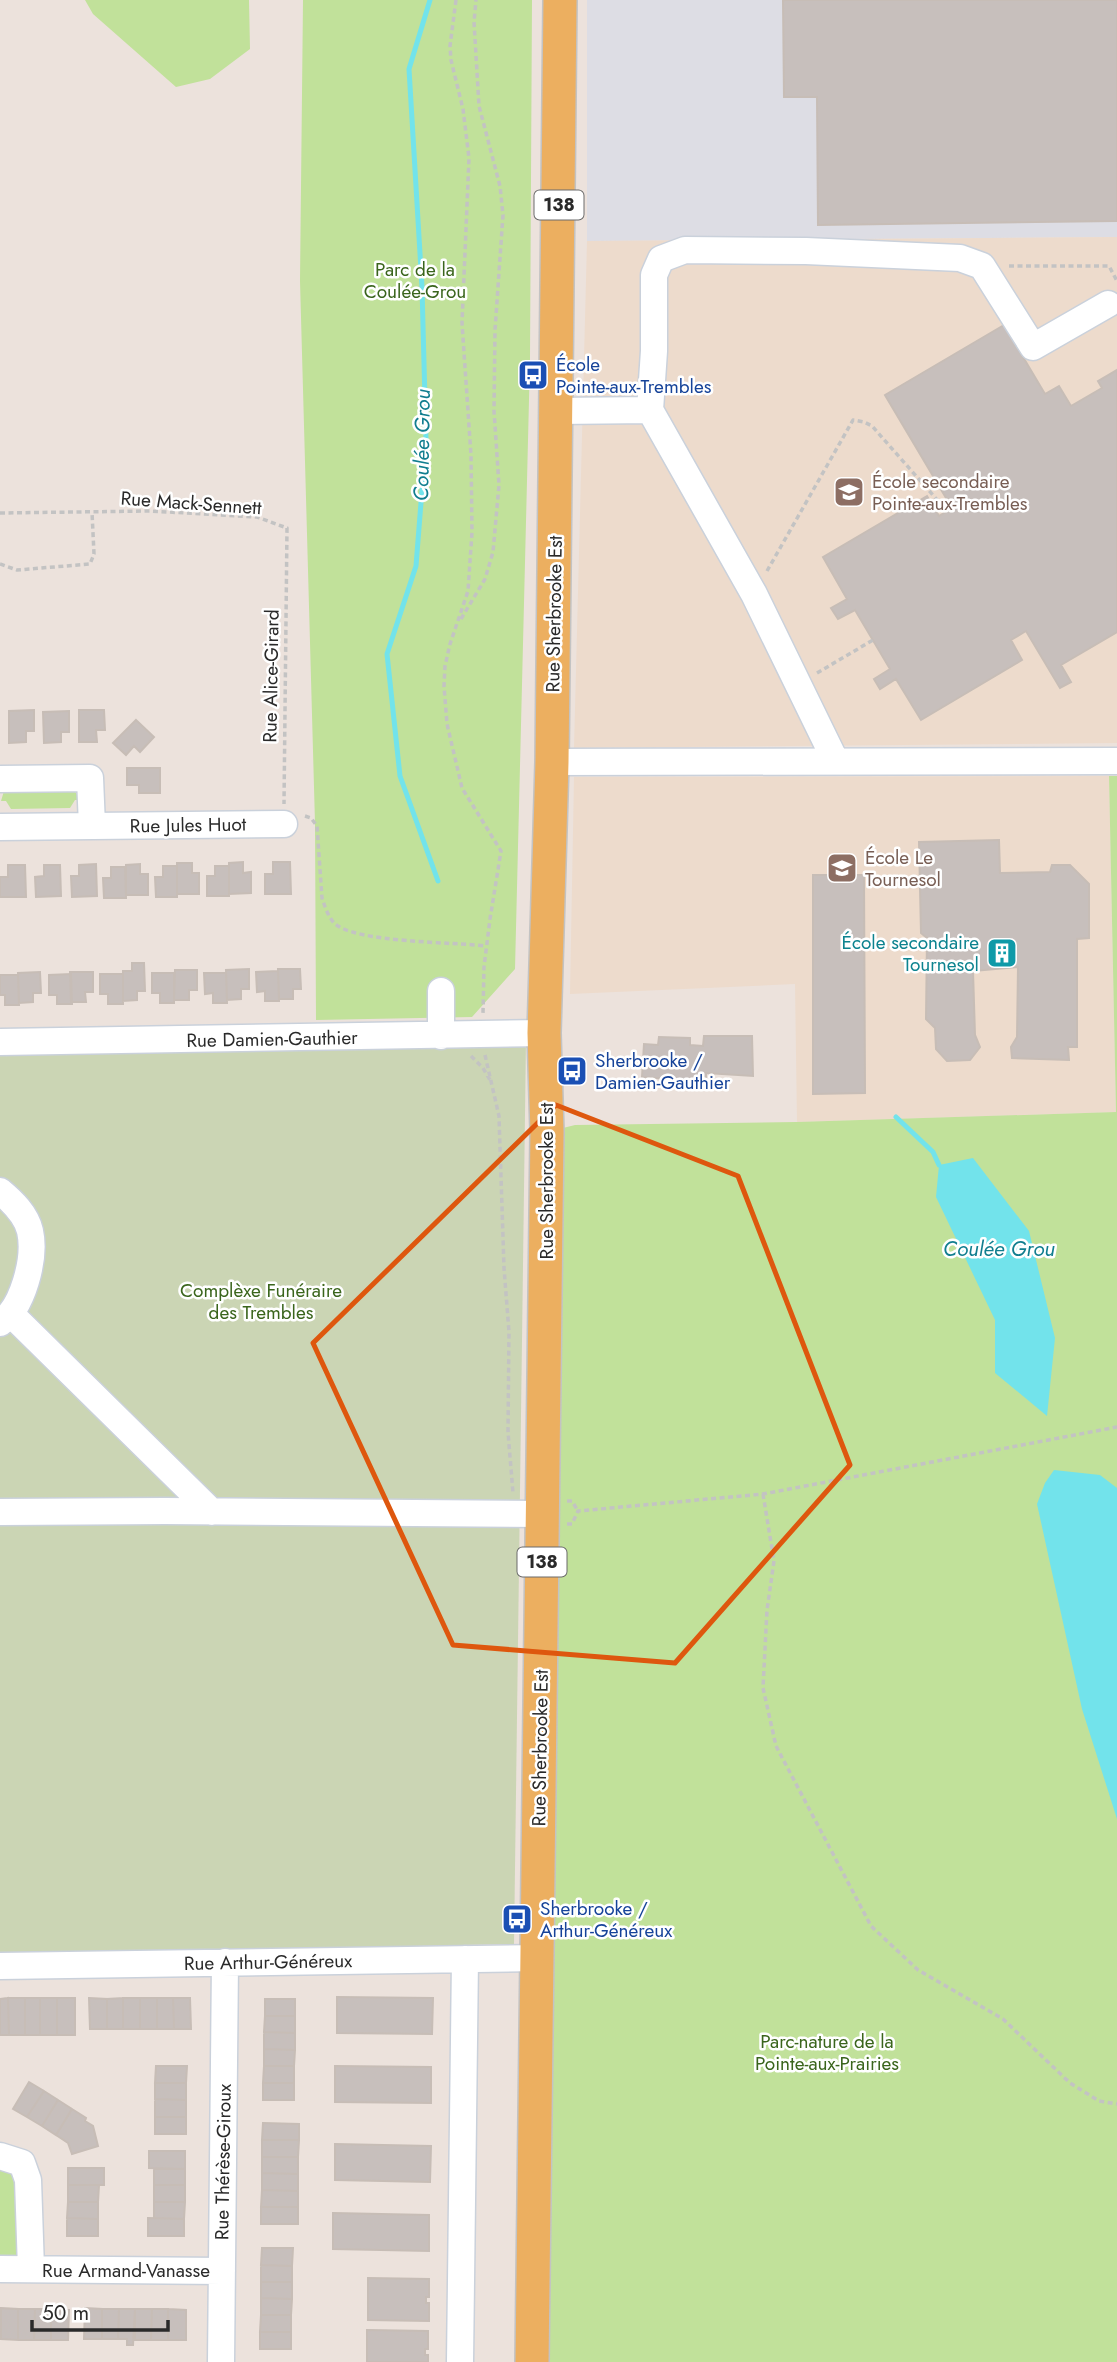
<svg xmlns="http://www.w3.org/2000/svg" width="1117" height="2362" font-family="Jost,sans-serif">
  <rect width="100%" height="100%" fill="#ece2dc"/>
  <path fill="#dddde4" d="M587 0H1117V237L587 241Z"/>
  <path fill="#eddbcc" d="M1117 237V743L574 748 587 241Z
    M1109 776 1116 1112 797 1122 795 984 570 994 574 777Z"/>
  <path fill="#c1e19a" d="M85 0H249L250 49 210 79 176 87 93 14Z
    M303 0H532L530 359 515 969 472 1017 316 1020 315 823 300 281Z
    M1109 776H1117V2362H532L547 1132 575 1125 797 1122 1116 1112Z
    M73 788 80 800H75L70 808 11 809 6 801H1L4 791Z
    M0 2156 22 2163 31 2269H0Z"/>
  <path fill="#cbd5b4" d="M526 1039 514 1944 0 1955V1043Z"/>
  <path fill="#72e3eb" d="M973 1158 1029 1231 1055 1338 1047 1416 995 1373V1320L936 1197 939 1165Z
    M1054 1470 1100 1475 1117 1488V1819L1082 1709 1037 1504 1045 1483Z"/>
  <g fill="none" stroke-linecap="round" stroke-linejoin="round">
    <path stroke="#72e3eb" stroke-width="5" d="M430 0 409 69 422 287 426 439 416 566 387 654 400 776 438 881
      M896 1117 933 1152 939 1165"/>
  </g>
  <path fill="#c7bfbc" stroke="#c7bdb6" stroke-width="2" d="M783 0H1117V221L818 225 817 97H784Z
    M1004 325 1045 394 1059 386 1071 406 1102 388 1098 381 1117 370V632L1061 665 1071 682 1060 688 1026 631 1011 640 1022 660 921 720 896 679 880 689 874 679 890 669 855 610 838 619 831 608 847 599 823 557 927 496 939 516 952 508 885 395Z
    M34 710V731H26V742L9 743V711Z
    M79 710H104L105 730H96L97 742H79Z
    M69 711V732H61V742L44 743 43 712Z
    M136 720 154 737 140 752 134 746 126 755 113 743Z
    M127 768H160V793H139V785H127Z
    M999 840 1000 873 1050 872 1052 865H1070L1089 884V938L1077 939V1047H1068L1069 1060 1012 1058 1011 1047 1017 1037 1018 967 973 971 975 1035 980 1047 970 1060 947 1061 936 1049 935 1028 926 1019 927 938 921 933 919 842Z
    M243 862V873L251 872V893L229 894V863Z
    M273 862H290L291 894H265V874H273Z
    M177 863H192V873H199V894H177Z
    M96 864 97 896 72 897 71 876H79V865Z
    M140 864V874H148V895H126V865Z
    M8 865H25L26 897H0V877H8Z
    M44 865H60L61 896 36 897 35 877 44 876Z
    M163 866H177V897H156L155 877H163Z
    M215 866H229V896H207V876H215Z
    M111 867H125L126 898H104L103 878H111Z
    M813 875H864L865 1093 813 1094Z
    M132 963H144L145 991H137V1000L123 1001V971H132Z
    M249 969V989H241V999L227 1000 226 970Z
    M278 969H300L301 989H293V999H279Z
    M175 970H197V990H189V1000H174Z
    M278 971 279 1001H265V991L257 992 256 972Z
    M40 972 41 993H33V1002L19 1003 18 973Z
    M70 972H93V992H85L86 1002H71Z
    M152 973H174V1003H160V993H152Z
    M204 973H226L227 1003H213V993L205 994Z
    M71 974 72 1004H57V995H49V975Z
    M100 974H123V1004H108V994H100Z
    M0 975H18L19 1005H5V995H0Z
    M704 1036H752L753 1076 706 1073V1082L642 1077 644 1044 658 1045 659 1037 690 1038V1045L703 1046Z
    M337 1997 433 1998 432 2034 337 2033Z
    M8 1998 9 2035H0V1999Z
    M8 1998H25V2035H9Z
    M25 1998H40V2035H25Z
    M40 1998H57V2035H40Z
    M57 1998H75V2035H57Z
    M89 1998 107 1999V2029H90Z
    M123 1998V2029H107V1999Z
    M123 1998H140V2029H123Z
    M140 1998H157V2029H140Z
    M157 1998H173L174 2029H157Z
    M173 1998H190L191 2029H174Z
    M265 1999H295V2016H265Z
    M265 2016H295V2033L264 2032Z
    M264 2032 295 2033V2050L264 2049Z
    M264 2049 295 2050 294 2066H264Z
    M156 2066H187L186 2083H155Z
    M264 2066H294V2083H263Z
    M335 2066 431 2067V2103L335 2102Z
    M29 2082 44 2091 27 2117 13 2109Z
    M155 2083H186V2100L155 2099Z
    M263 2083H294V2100H263Z
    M44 2091 58 2100 42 2126 27 2117Z
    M155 2099 186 2100V2117H155Z
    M58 2100 72 2109 56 2135 42 2126Z
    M72 2109 86 2118 85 2121 93 2126 98 2146 72 2154 68 2143 56 2135Z
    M155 2117H186V2134H155Z
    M263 2123 299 2124V2140H262Z
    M262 2140H299L298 2157H262Z
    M335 2144 431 2146 430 2182 335 2180Z
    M149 2151H185V2169L149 2168Z
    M262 2157H298V2174L262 2173Z
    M68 2168H104V2185H68Z
    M154 2169H185V2185H154Z
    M262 2173 298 2174V2191L262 2190Z
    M68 2185H99L98 2202H68Z
    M154 2185H185V2202H154Z
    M262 2190 298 2191V2207H261Z
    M68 2202H98V2219L67 2218Z
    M154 2202H185L184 2219 154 2218Z
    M261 2207H298V2224H261Z
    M333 2213 429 2215V2251L333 2249Z
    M67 2218 98 2219V2236H67Z
    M148 2218 184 2219V2236H148Z
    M262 2248H293L292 2266 261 2265Z
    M261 2265 292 2266V2282H261Z
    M368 2278 429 2279V2297H426V2303H429V2321L368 2320Z
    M261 2282H292V2299L261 2298Z
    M261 2298 292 2299 291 2315H261Z
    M1 2308 18 2309V2340L1 2339Z
    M85 2308 102 2309V2339H84Z
    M18 2309H35L34 2340H18Z
    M35 2309H51V2340H34Z
    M51 2309 69 2310 68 2340H51Z
    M102 2309H119L118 2339H102Z
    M119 2309H135L133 2345H127V2339H118Z
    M135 2309H152L151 2340H135Z
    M152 2309H168V2340H151Z
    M168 2309 186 2310V2340H168Z
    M261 2315H291V2332H260Z
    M367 2330 428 2331V2349H425V2355H428V2362H367Z
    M260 2332H291V2349H260Z"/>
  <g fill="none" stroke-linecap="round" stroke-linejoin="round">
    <g stroke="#cad1db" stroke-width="29">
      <path id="minor" d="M557 411 650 410
        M835 760 754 594 650 410 654 351V275L661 259 685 250 806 251 960 258 982 266 1033 347 1108 304
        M552 762 1117 761
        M0 779 90 778 92 826
        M0 827 284 824
        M441 1036V991
        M0 1042 544 1033
        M0 1191C12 1201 26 1214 30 1231 36 1258 23 1308 0 1323
        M12 1315 212 1512
        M0 1512 165 1511 543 1514
        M0 1966 537 1958
        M0 2156 22 2163 28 2180 31 2269
        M0 2269 222 2271
        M221 2362 225 1962
        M460 2362 465 1959"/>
    </g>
    <g stroke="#c3c3c3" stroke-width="36">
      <path id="major" d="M532 2362 547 1132 544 1033 552 762 560 0"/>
    </g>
    <path stroke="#c3c3c3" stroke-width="3.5" stroke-dasharray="5 3.5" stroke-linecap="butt" d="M456 0 450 46 451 60 463 109 469 158 462 323 471 455 472 532 468 591 450 644 445 666 444 686 447 724 462 788 501 851 490 919 484 967 483 1013
      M1009 266H1109L1117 281
      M0 513 150 511 257 517 287 528 284 804
      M0 564 17 570 90 564 94 554 92 512
      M767 571 853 420 864 422 872 426 947 511
      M461 619 485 579 493 552 499 485 494 411 495 330 503 215 500 186 479 106 474 22 476 0
      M817 673 873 640
      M305 816 311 818 317 826 322 898C325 907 328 916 334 923 355 943 454 942 486 946
      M485 1055 499 1116 504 1268 509 1332 508 1432 513 1493
      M471 1056 483 1068 490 1080
      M763 1494 774 1561 767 1610 763 1688 776 1746 871 1926 918 1970 1003 2019 1070 2083 1099 2101 1117 2104
      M567 1501H572L578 1511
      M567 1524H572L578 1511 763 1494 1117 1427"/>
    <use href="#minor" stroke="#fff" stroke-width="26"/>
    <use href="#major" stroke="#ecaf60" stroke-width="33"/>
  </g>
  <path fill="none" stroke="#de570e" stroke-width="5" stroke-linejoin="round" d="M556 1105 738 1176 850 1465 675 1663 453 1645 313 1343Z"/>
  <defs>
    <g id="bus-square" transform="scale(1.575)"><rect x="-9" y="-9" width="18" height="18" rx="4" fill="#1a4fb4" stroke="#fff"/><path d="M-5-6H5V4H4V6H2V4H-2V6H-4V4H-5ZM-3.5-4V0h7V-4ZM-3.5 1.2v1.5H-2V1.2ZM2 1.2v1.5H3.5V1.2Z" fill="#fff"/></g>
    <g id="school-square" transform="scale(1.575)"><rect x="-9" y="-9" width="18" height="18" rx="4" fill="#8d6e63" stroke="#fff"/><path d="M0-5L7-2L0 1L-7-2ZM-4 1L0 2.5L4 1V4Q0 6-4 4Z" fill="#fff"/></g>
    <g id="building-square" transform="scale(1.575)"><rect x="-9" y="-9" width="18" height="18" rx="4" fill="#0f9aa8" stroke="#fff"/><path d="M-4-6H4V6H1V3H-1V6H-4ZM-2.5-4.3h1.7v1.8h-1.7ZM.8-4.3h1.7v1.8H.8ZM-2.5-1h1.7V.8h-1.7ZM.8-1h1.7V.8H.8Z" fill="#fff"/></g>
  </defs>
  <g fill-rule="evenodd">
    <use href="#bus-square" x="533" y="375"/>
    <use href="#school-square" x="849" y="492"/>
    <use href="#school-square" x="842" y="868"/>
    <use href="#building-square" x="1002" y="953"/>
    <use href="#bus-square" x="572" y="1071"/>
    <use href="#bus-square" x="517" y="1919"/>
  </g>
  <g text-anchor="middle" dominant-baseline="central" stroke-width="5" stroke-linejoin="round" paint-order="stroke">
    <g fill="#fff" stroke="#6a6a6a" stroke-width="2">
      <rect x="534.5" y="190.5" width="49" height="29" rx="5"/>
      <rect x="517.5" y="1547.5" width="49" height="29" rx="5"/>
    </g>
    <g font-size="18" font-weight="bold" fill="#2a2a2a">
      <text x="559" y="205">138</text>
      <text x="542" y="1562">138</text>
    </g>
    <g font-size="19" fill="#3a651c" stroke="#fff">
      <text x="415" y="269">Parc de la<tspan x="415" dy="22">Coulée-Grou</tspan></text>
      <text x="261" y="1290">Complèxe Funéraire<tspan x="261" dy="22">des Trembles</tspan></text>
      <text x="827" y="2041">Parc-nature de la<tspan x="827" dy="22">Pointe-aux-Prairies</tspan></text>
    </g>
    <g font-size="19" fill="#164399" stroke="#fff" text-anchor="start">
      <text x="556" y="364">École<tspan x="556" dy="22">Pointe-aux-Trembles</tspan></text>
      <text x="595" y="1060">Sherbrooke /<tspan x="595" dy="22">Damien-Gauthier</tspan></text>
      <text x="540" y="1908">Sherbrooke /<tspan x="540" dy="22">Arthur-Généreux</tspan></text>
    </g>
    <g font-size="19" fill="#785e54" stroke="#fff" text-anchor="start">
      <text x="872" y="481">École secondaire<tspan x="872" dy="22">Pointe-aux-Trembles</tspan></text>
      <text x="865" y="857">École Le<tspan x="865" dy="22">Tournesol</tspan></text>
    </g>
    <g font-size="19" fill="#2a2a2a" stroke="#fff">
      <text transform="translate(191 503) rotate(4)">Rue Mack-Sennett</text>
      <text transform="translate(554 614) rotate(-89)">Rue Sherbrooke Est</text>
      <text transform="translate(271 676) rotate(-89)">Rue Alice-Girard</text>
      <text transform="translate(188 825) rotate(-1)">Rue Jules Huot</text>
      <text transform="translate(272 1039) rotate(-1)">Rue Damien-Gauthier</text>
      <text transform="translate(546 1181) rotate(-90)">Rue Sherbrooke Est</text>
      <text transform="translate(540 1748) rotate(-89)">Rue Sherbrooke Est</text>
      <text transform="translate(268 1962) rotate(-1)">Rue Arthur-Généreux</text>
      <text transform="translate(223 2162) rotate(-89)">Rue Thérèse-Giroux</text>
      <text x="126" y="2270">Rue Armand-Vanasse</text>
    </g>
    <g font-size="19" fill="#0d838f" stroke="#fff" text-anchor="end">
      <text x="979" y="942">École secondaire<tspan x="979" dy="22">Tournesol</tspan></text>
    </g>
    <g font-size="21" font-style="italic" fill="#117e8f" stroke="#fff">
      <text transform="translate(422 445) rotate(-89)">Coulée Grou</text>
      <text x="999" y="1249">Coulée Grou</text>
    </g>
  </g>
  <path d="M32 2320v10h136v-10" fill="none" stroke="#2a2a2a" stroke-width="3.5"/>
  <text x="42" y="2320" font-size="21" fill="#2a2a2a" stroke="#ffffff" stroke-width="5" paint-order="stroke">50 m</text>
</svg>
